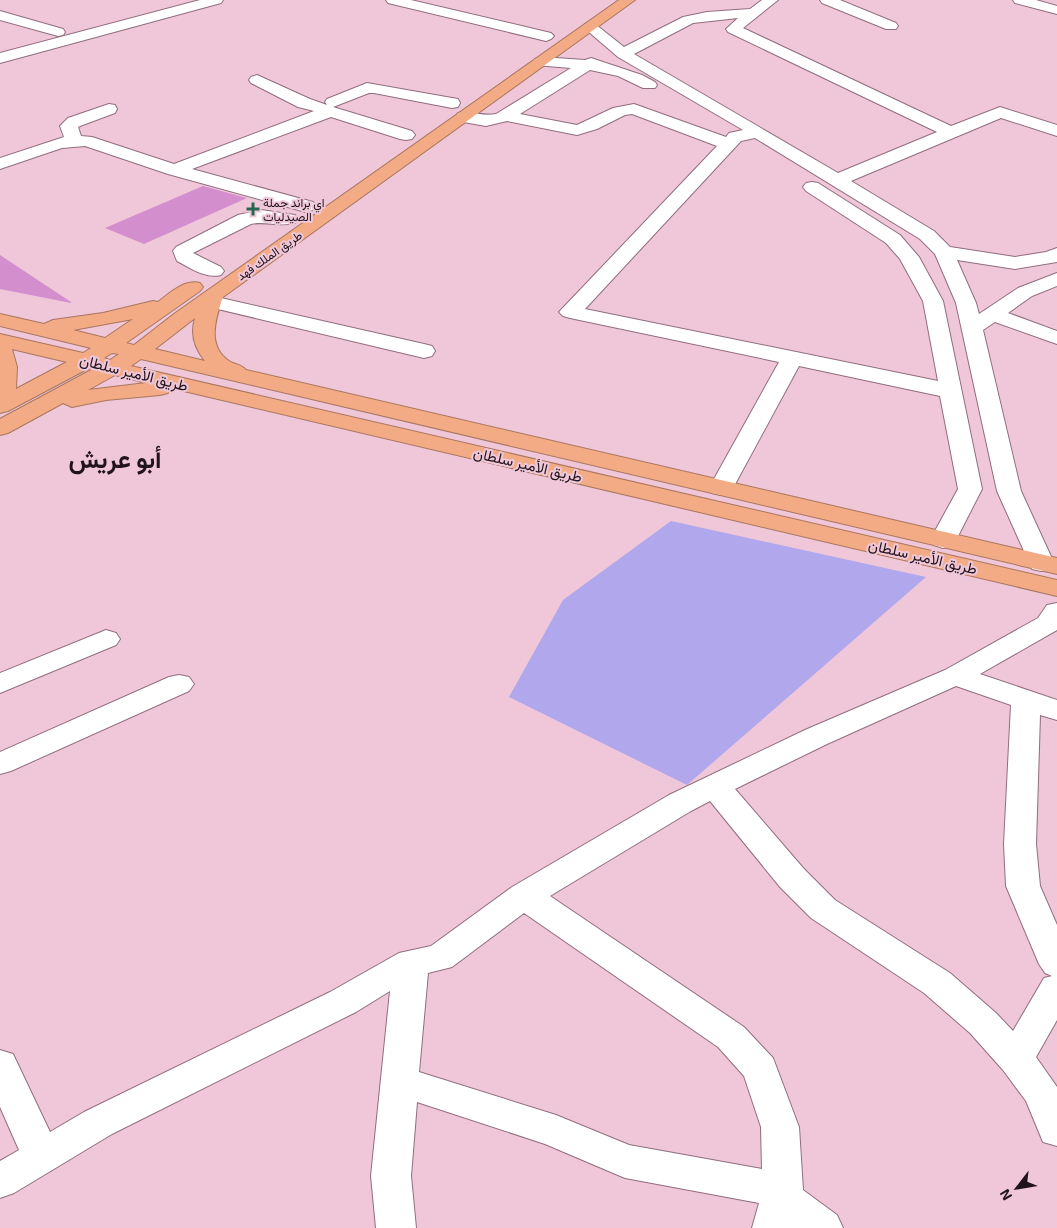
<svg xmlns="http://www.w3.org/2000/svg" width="1057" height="1228" font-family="'Exo 2',Vazirmatn,sans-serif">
  <rect width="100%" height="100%" fill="#efc7d9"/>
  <path fill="#b0a7ed" d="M671 521 926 577 687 785 509 697 563 600Z"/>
  <path fill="#d38fcd" d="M203 186 247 198 144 244 105 228Z
    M0 255 71 302V303L0 289Z"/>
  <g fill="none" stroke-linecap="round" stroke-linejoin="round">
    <g stroke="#916d7e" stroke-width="2">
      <path id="minor" d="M200 0H223L221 3 0 63V53Z
        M386 0H411L551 33 554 36 551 39 546 41 388 3Z
        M762 0H778L743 28 951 126 1000 107 1057 125V136L1001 118 851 181 934 231 950 247 1015 257 1046 252 1057 248V262L1015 269 957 260 976 303 979 314 1018 288 1057 273V286L1032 296 1008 313 1057 331V344L995 322 983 330 1021 491 1054 563 1050 569 1041 571 1032 569 997 491 956 303 935 254 920 239 755 138 741 141 585 309 938 381 923 301 900 259 886 243 806 191 803 187 806 183 812 182 818 183 900 235 919 257 943 301 982 489 956 540 952 545 943 548 934 545 930 540 958 489 940 396 799 366 733 488 730 493 721 495 712 493 709 488 779 362 570 318 563 316 559 312 717 146 632 114 625 115 597 129 577 135 507 121 486 126 458 121 456 117 458 113C471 110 483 117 496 114L571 68 535 65 533 62 535 59 541 57 585 60 591 58 642 75 655 82 657 85 655 88H643L618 76 590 70 520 114 577 125 613 108 634 104 726 137 729 133 743 130 618 57 583 27 585 24H595L624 47 683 17 707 12 750 9ZM738 18 726 29 728 32 937 132 838 173 634 54 693 23Z
        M820 0H840L896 23 898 26 896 29H886L822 3Z
        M1013 0H1036L1057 6V14L1015 3Z
        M0 11 63 29 65 32 63 35 58 36 0 20Z
        M257 75 310 99 327 105 325 102 327 99 367 83 452 98 458 99 460 103 458 107 452 108 374 93H369L333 107 412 131 415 135 412 139 406 140 400 139 331 117 192 169 313 202 315 206 313 210 306 212 168 174 85 146 62 148 0 169V158L64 137 60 126 68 118 109 104 115 105 117 109 115 113 80 126 78 127 81 136 92 137 174 164 314 111 298 107 251 83 249 80 251 77Z
        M261 210 295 215 298 219 295 223C280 227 265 221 251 224L193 253 221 267 224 271 221 275C206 279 190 268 177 261L173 251 176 247 238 215Z
        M212 296 424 344 432 346 435 351 432 356 424 358 205 306 202 302 205 298Z
        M1057 603V630L980 674 1057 700V720L1040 715 1036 844 1040 886 1057 925V1020L1036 1057 1057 1087V1146L1043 1142 1026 1101 1003 1070 970 1033 924 993 811 918 780 887 710 801 691 811 550 896 744 1027 773 1058 799 1127 803 1190 837 1215 843 1228H752L759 1203 625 1178 545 1144 417 1102 411 1176 416 1228H376L371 1176 390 991 356 1012 112 1134 14 1193 0 1198V1161L19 1150 0 1107V1050L13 1054 50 1132 84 1112 330 992 399 953 431 946 512 887 669 795 805 730 945 670 1038 618 1047 605ZM956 686 1011 705 1004 844 1006 886 1039 964 1045 973 1052 976 1044 978 1013 1031 996 1013 950 973 835 900 804 869 735 789 827 744ZM524 913 718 1047 744 1076 761 1127 762 1169 629 1145 556 1115 419 1072 428 973 452 967Z
        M106 630 116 633 120 639 116 645 0 693V673Z
        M179 675 189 677 194 684 189 691 11 771 0 774V752L169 677Z"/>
    </g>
    <g stroke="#a9765f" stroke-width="2">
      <path id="highway" d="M619 0H635L223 297C216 317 206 346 229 361 235 365 241 364 246 370L1057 558V574L141 359 131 366 1057 580V596L171 388 168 393 160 395 106 400 72 407 63 403 8 433 0 435V419L93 369 89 368 8 411 0 413V334L83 353 91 348 0 326V314L44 324 53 320 103 313 153 301 158 302C170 293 184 279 200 283L203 287 200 291 126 343 134 345 174 314ZM195 318C190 334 195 349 205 361L155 349ZM133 319 105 338 73 330ZM12 349 67 362 16 389 17 367ZM112 353 119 354 110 360 104 358ZM115 375 146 383 88 390Z"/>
    </g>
    <use href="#minor" fill="#fff" fill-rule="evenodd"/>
    <use href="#highway" fill="#f3ab85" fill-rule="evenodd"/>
  </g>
  <path fill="#286653" stroke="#efc7d9" stroke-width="2" d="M250.5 201.5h5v5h5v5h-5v5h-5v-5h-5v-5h5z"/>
  <g text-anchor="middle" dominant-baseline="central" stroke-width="4" stroke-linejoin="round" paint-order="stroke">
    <g font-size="12" fill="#201319" stroke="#efc7d9" text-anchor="start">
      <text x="263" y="202">اي براند جملة<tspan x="263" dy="14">الصيدليات</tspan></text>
    </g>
    <g font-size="12" fill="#201319" stroke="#efc7d9">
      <text transform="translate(269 255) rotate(-35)">طريق الملك فهد</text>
    </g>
    <g font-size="15" fill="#201319" stroke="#efc7d9">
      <text transform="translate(134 372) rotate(14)">طريق الأمير سلطان</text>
      <text transform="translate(528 464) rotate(13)">طريق الأمير سلطان</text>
      <text transform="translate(923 556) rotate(13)">طريق الأمير سلطان</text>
    </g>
    <g font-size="25" font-weight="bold" fill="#201319" stroke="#efc7d9">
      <text x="115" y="458">أبو عريش</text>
    </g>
  </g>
  <g transform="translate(1017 1188) rotate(239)" stroke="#efc7d9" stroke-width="4" paint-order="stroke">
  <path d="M0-4L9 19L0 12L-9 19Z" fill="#201319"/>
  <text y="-8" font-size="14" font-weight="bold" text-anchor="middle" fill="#201319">N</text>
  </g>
</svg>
